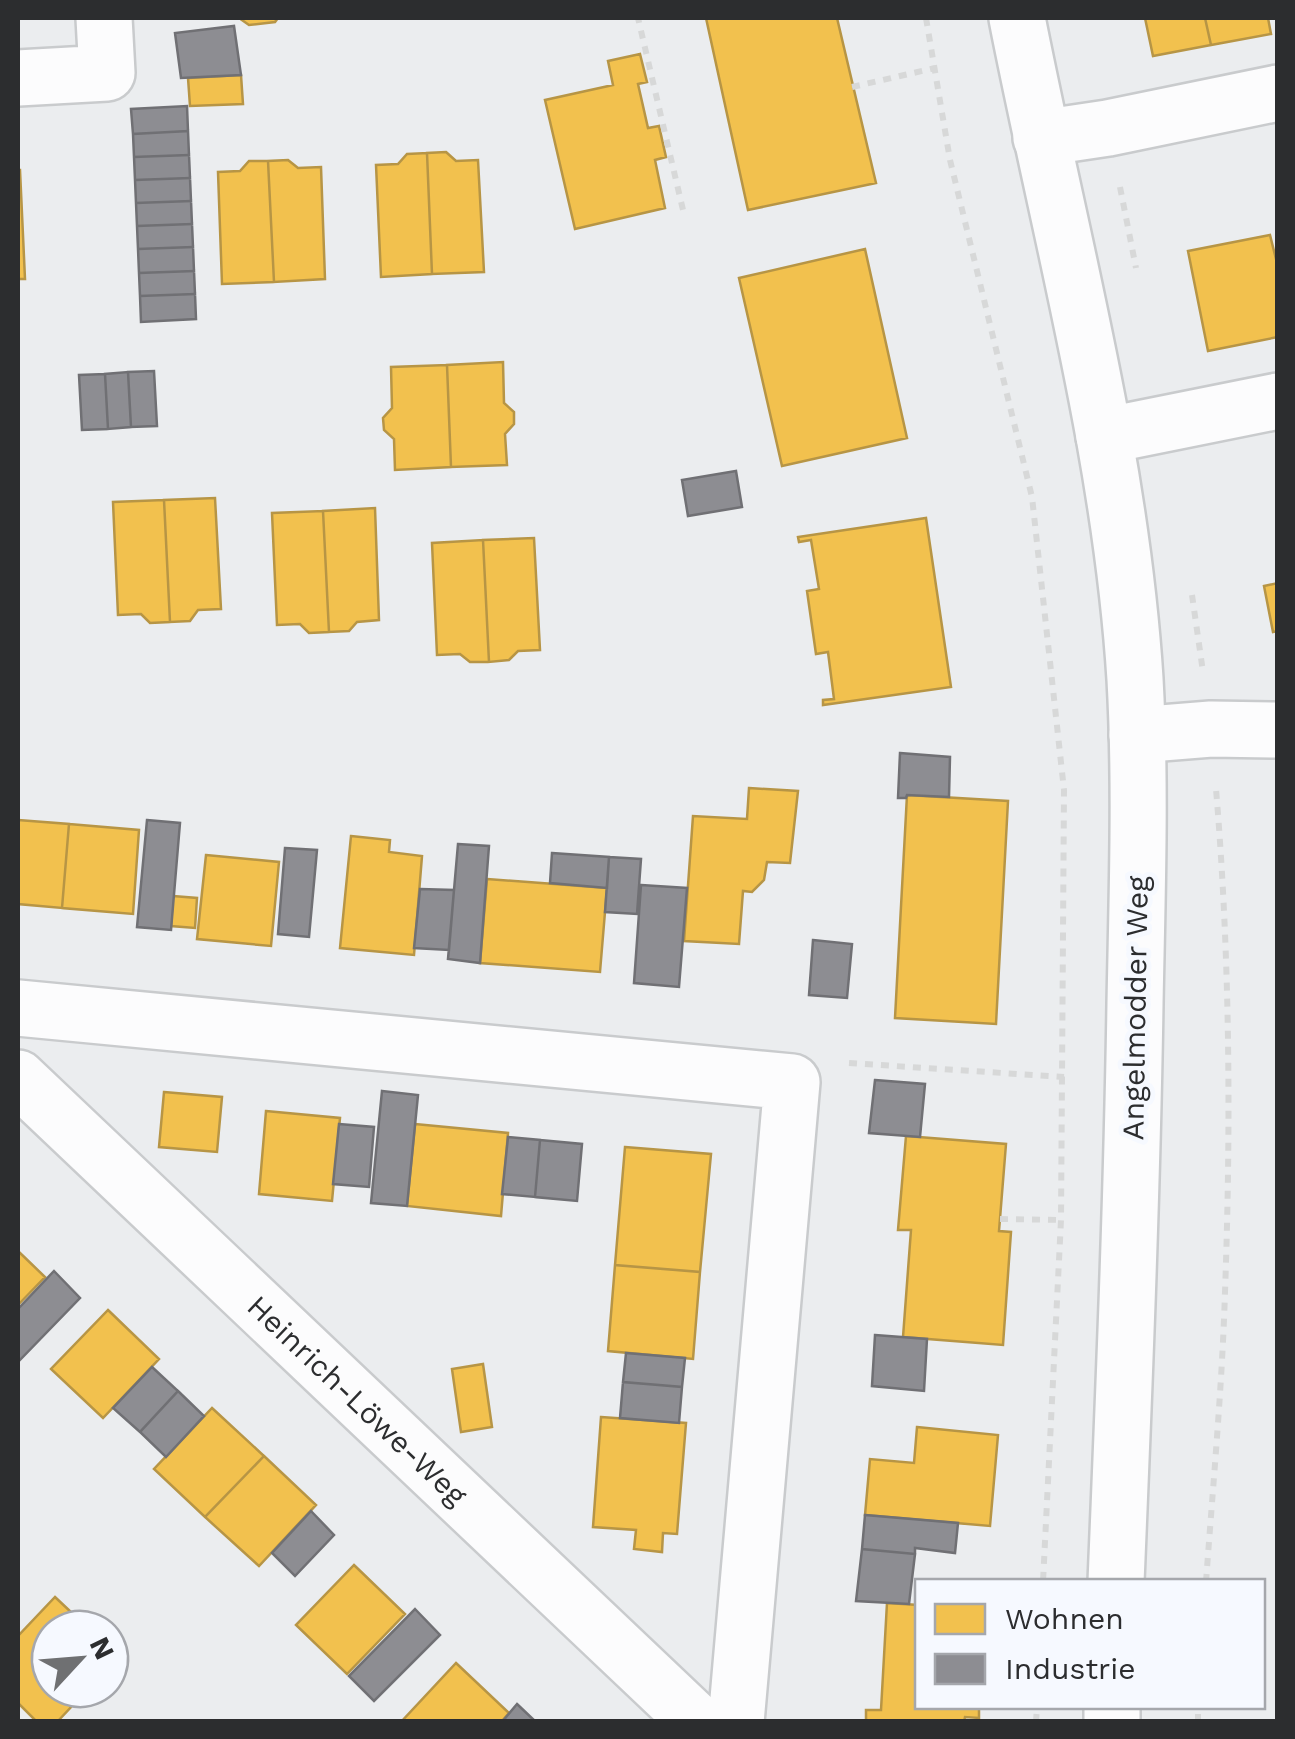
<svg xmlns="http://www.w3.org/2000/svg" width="1295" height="1739" font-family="'Work Sans',sans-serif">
  <rect width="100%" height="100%" fill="#ebedef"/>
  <path fill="#f2c14e" stroke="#b79545" stroke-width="2.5" d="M239 18H278L275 22 249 25Z
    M706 18H837L876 183 748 210Z
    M1145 18H1205L1211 45 1153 56Z
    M1205 18H1268L1271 34 1211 45Z
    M640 54 647 82 638 84 648 128 659 126 666 157 655 160 665 208 575 229 545 100 613 85 608 61Z
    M241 75 243 104 190 106 188 78Z
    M446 152 456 161 478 160 484 272 432 274 427 153Z
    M427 153 432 274 381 277 376 165 398 164 407 154Z
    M288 160 298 168 321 167 325 279 274 282 268 161Z
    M249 161H268L274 282 222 284 218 172 240 171Z
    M18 170H20L25 279H18Z
    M1270 235 1278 267V337L1208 351 1188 251Z
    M865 249 907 438 782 466 739 278Z
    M503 362 504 403 514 412V424L505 434 507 465 451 467 447 365Z
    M447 365 451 467 395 470 394 439 384 430 383 418 392 408 391 367Z
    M215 498 221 609 198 610 190 621 170 622 164 500Z
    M164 500 170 622 150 623 141 614 118 615 113 502Z
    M375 508 379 620 357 622 349 631 329 632 323 511Z
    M323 511 329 632 309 633 300 624 277 625 272 513Z
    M926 518 951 687 823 705V700L834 699 828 652 816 654 807 591 819 589 811 540 799 542 798 537Z
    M534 538 540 650 518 651 509 660 489 662 483 540Z
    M483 540 489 662H470L460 654 437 655 432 543Z
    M1278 583V631L1273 632 1264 586Z
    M749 788 798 791 790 863 767 862 764 880 752 892 743 891 739 944 684 941 693 816 747 819Z
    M907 795 1008 801 996 1024 895 1018Z
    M18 820 69 824 62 908 18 904Z
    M69 824 139 830 133 914 62 908Z
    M351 836 390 840 389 852 422 856 414 955 340 948Z
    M206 855 279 862 271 946 197 939Z
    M487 879 607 888 600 972 480 963Z
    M173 896 197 898 195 928 171 926Z
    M164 1092 222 1097 217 1152 159 1147Z
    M266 1111 340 1118 332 1201 259 1194Z
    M415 1124 508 1133 501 1216 407 1206Z
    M906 1136 1006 1144 999 1231 1011 1232 1003 1345 903 1337 911 1230H898Z
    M625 1147 711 1154 700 1272 615 1265Z
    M18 1251 45 1277 18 1305Z
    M615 1265 700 1272 693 1359 608 1351Z
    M108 1310 159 1359 103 1418 51 1369Z
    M483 1364 492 1427 461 1432 452 1369Z
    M212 1408 264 1456 205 1517 154 1469Z
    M601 1417 686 1423 677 1534 663 1533 662 1552 634 1549 636 1530 593 1527Z
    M917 1427 998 1435 990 1526 865 1515 870 1459 914 1463Z
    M264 1456 316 1505 259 1566 205 1517Z
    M354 1565 405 1614 347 1674 296 1625Z
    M55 1597 89 1629H50V1689H88L57 1722H37L18 1703V1636Z
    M887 1603 918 1605V1706H979V1718L965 1717 964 1722H866V1710H881Z
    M456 1663 509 1713 501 1722H401Z"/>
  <path fill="#8d8d92" stroke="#707074" stroke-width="2.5" d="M234 26 241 75 181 78 175 33Z
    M187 106 188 131 133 134 131 109Z
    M188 131 189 155 134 157 133 134Z
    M189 155 190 178 135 180 134 157Z
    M190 178 191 201 136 203 135 180Z
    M191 201 192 224 137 226 136 203Z
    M192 224 193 247 138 249 137 226Z
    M193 247 194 271 139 273 138 249Z
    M194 271 195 294 140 296 139 273Z
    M195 294 196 319 141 322 140 296Z
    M154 371 157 426 131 427 128 372Z
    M128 372 131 427 108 429 105 374Z
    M105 374 108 429 82 430 79 375Z
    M736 471 742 507 688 516 682 480Z
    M900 753 950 757 949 797 907 795 906 798H898Z
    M147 820 180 823 171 930 137 927Z
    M458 844 489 846 480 963 448 959Z
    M285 848 317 850 309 937 278 934Z
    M552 853 609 857 607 888 550 883Z
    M609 857 641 859 637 914 605 912Z
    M641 885 687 888 679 987 634 983Z
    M420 889 454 890 449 950 414 948Z
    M813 940 852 944 847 998 809 995Z
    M875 1080 925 1084 920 1137 869 1133Z
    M382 1091 418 1095 407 1206 371 1203Z
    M339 1124 374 1127 369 1187 333 1184Z
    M508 1137 540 1140 535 1197 502 1194Z
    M540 1140 582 1144 577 1201 535 1197Z
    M54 1271 80 1298 18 1362V1309Z
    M875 1335 927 1339 924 1391 872 1386Z
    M626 1353 685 1358 682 1387 623 1382Z
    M152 1367 178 1391 140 1432 113 1408Z
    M623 1382 682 1387 679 1423 620 1418Z
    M178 1391 204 1416 166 1457 140 1432Z
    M311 1511 334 1535 295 1576 272 1553Z
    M865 1515 958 1523 955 1553 915 1548V1554L862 1549Z
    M862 1549 915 1554 909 1604 856 1601Z
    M415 1609 440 1635 374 1701 349 1676Z
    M517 1704 536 1722H502Z"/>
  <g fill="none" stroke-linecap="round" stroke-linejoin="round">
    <g stroke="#c9cbcd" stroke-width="60">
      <g id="minor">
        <path d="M1017 18C1060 237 1121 456 1135 679 1141 787 1137 896 1135 1004 1132 1197 1124 1389 1116 1582"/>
        <path d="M18 78 107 73 104 18"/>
        <path d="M1041 138 1108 128 1278 93"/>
        <path d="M1104 436 1278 401"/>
        <path d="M1137 735 1211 729 1278 730"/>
        <path d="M18 1008 792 1082 736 1722"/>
        <path id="s1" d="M18 1078 697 1722"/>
        <path d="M1112 1722V1706"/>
      </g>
    </g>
    <path stroke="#d7d8d8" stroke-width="6" stroke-dasharray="8 8" stroke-linecap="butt" d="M641 18H638L683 210
      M926 18 950 160 1032 497 1064 790 1061 1220 1043 1582
      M852 87 935 68
      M1120 187 1136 268
      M1192 595 1203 672
      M849 1063 1064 1077
      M1000 1219 1064 1220
      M1206 1582C1213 1485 1222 1389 1225 1292 1231 1125 1230 956 1216 789
      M1036 1722 1037 1706
      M1198 1722V1706"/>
    <use href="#minor" stroke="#fcfcfd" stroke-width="55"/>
  </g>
  <g text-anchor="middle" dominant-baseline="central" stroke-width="10" stroke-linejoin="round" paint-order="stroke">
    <g font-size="30" fill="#2c2d2f" stroke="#f6f9ff">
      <text transform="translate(1135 1008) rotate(-89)">Angelmodder Weg</text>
      <text stroke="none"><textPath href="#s1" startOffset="468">Heinrich-Löwe-Weg</textPath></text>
    </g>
  </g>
  <rect width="1295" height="1739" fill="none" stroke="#2c2d2f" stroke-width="40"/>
  <rect x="915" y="1579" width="350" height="130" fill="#f6f9ff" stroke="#a5a7ac" stroke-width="2.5"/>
  <rect x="935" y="1604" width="50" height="30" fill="#f2c14e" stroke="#a5a7ac" stroke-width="2.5"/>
  <text x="1005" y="1629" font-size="30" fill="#2c2d2f">Wohnen</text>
  <rect x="935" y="1654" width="50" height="30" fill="#8d8d92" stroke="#a5a7ac" stroke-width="2.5"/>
  <text x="1005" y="1679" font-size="30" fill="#2c2d2f">Industrie</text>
  <g transform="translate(80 1659) rotate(64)"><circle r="48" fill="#f6f9ff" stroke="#a5a7ac" stroke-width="2.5"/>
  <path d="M0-8L18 38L0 25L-18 38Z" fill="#6f7072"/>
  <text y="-15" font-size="28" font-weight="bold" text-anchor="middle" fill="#2c2d2f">N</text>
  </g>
</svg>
